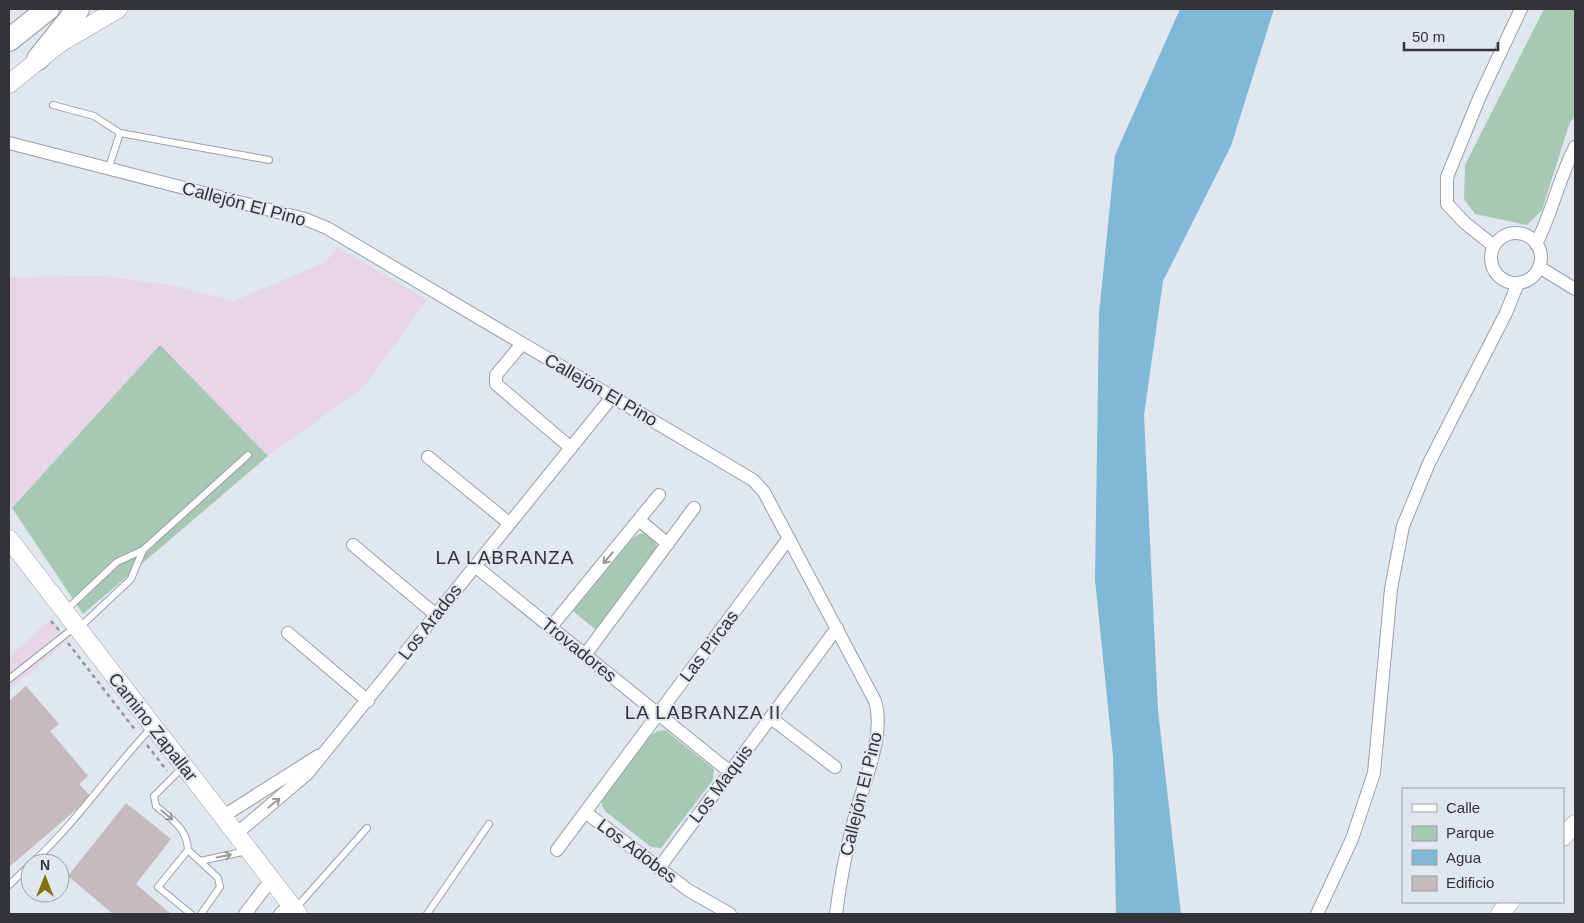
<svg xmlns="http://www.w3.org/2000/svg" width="1584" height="923" font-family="Arial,sans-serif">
  <rect width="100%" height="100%" fill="#e1e7ef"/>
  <path fill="#e7d6e8" d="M337 247 427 300 364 387 268 456 160 346 12 508 9 503V277L104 276 172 285 233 301 326 262Z
    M51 619 68 640 9 691V657Z"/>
  <path fill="#a6c8b4" d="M1544 9H1575V117L1570 122 1542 210 1527 225 1475 214 1464 199 1465 165Z
    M160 345 268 456 83 614 12 508Z
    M644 533 656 543 657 547 596 630 573 611 631 540 639 534Z
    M665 730 714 769 713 780 661 848 651 847 605 811 602 806V799L651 735 658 731Z"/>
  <path fill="#7fb9d7" d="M1180 9H1274L1231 146 1163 281 1144 415 1158 710 1181 914H1116L1113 756 1095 580 1099 314 1115 155Z"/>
  <path fill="#c5bbbf" d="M26 686 59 724 50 731 88 776 79 784 91 797 9 867V701Z
    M126 803 171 839 136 884 171 914H113L68 876Z"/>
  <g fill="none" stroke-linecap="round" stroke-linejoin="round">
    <g stroke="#99a0a7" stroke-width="8">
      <path id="lane" d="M53 105 94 116 120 133 109 167
        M120 133 269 160
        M66 610 117 562 143 550 248 455
        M80 627 131 579 143 550
        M9 679 75 627
        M183 767 154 796 156 806C171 819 187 828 188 850L158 887 191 914
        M188 850 218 878 220 887 201 914
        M200 861 247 851
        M32 863C77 822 110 771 152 727
        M9 885 30 865
        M295 909 367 828
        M427 914 489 824"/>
    </g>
    <g stroke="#99a0a7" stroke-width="14">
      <path id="street" d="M9 143 305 219 327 228 753 480 764 492 875 701C886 736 862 785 854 820 846 851 840 882 836 914
        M1491 258a25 25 0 1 1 50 0a25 25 0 1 1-50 0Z
        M1536 244C1552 213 1559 178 1575 147
        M1494 246 1465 223 1447 204V177L1480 96 1521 9
        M1539 267 1575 289
        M522 344 496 375V384L571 448
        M428 457 509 523
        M639 520 668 544
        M353 545 436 615
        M475 566 730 772
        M551 627 659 495
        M288 633 368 701
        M585 655 694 508
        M771 718 835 767
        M585 812 688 890 730 914
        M222 817 318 756
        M236 834 307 774 612 397
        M557 850 789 538
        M659 868 837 628
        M245 914 271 880
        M280 914 290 904
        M1317 914 1352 839 1374 773 1391 589 1403 526 1429 463 1506 313 1518 283"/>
    </g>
    <g stroke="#99a0a7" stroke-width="19">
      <path id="secondary" d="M9 84 60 43 118 9
        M9 539 298 914
        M1563 837 1575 824
        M1500 914 1510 902"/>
    </g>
    <g stroke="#99a0a7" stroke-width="24">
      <path id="highway" d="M9 40 48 9
        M38 59 78 9"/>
    </g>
    <path stroke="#8f9399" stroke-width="2.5" stroke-dasharray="4 4" stroke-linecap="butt" d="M51 621 59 630
      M68 643 136 731
      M147 745 167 771"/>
    <use href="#lane" stroke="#fff" stroke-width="6"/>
    <use href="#street" stroke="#fff" stroke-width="12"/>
    <use href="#secondary" stroke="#fff" stroke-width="18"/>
    <use href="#highway" stroke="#fff" stroke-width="22"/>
  </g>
  <defs><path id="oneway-shaft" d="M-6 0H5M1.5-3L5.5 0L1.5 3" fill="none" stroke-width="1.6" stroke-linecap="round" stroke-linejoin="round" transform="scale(1.25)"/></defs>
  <g stroke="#989a9b">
    <use href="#oneway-shaft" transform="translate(608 558) rotate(130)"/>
    <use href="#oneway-shaft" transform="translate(274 803) rotate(-39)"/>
    <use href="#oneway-shaft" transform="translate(167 815) rotate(40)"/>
    <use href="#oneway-shaft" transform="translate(224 856) rotate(-12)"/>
  </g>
  <g text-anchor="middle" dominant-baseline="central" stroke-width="4" stroke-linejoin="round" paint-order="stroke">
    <g font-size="18" fill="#323437" stroke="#e1e7ef">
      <text transform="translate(244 204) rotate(15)">Callejón El Pino</text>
      <text transform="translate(601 390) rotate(30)">Callejón El Pino</text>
      <text transform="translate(430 622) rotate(-52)">Los Arados</text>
      <text transform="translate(709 646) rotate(-53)">Las Pircas</text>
      <text transform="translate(579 650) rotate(39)">Trovadores</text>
      <text transform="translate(153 727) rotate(52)">Camino Zapallar</text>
      <text transform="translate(721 784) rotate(-53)">Los Maquis</text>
      <text transform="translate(861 794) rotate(-76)">Callejón El Pino</text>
      <text transform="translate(637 851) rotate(37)">Los Adobes</text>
    </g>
    <g font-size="19" letter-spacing="1" fill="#323437" stroke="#e1e7ef">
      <text x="505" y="557">LA LABRANZA</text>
      <text x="703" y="712">LA LABRANZA II</text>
    </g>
  </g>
  <rect width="1584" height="923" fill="none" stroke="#323437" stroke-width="20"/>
  <rect x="1402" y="788" width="162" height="115" fill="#e1e7ef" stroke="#9b9fa5"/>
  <rect x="1412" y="804" width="25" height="8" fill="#ffffff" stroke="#9b9fa5"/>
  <text x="1446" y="813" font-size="15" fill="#323437">Calle</text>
  <rect x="1412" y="826" width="25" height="15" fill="#a6c8b4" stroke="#9b9fa5"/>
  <text x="1446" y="838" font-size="15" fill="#323437">Parque</text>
  <rect x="1412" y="850" width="25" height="15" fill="#7fb9d7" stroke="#9b9fa5"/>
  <text x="1446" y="863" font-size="15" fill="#323437">Agua</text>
  <rect x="1412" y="876" width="25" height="15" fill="#c5bbbf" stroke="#9b9fa5"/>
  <text x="1446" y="888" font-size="15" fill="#323437">Edificio</text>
  <g transform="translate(45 878)"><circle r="24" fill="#e1e7ef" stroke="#9b9fa5"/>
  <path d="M0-4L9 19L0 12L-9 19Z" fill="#807112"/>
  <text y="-8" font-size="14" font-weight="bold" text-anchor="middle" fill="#323437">N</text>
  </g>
  <path d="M1404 42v8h94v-8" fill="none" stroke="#323437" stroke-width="2.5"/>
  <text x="1412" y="42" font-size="15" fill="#323437" stroke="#e1e7ef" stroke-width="4" paint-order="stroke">50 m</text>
</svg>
